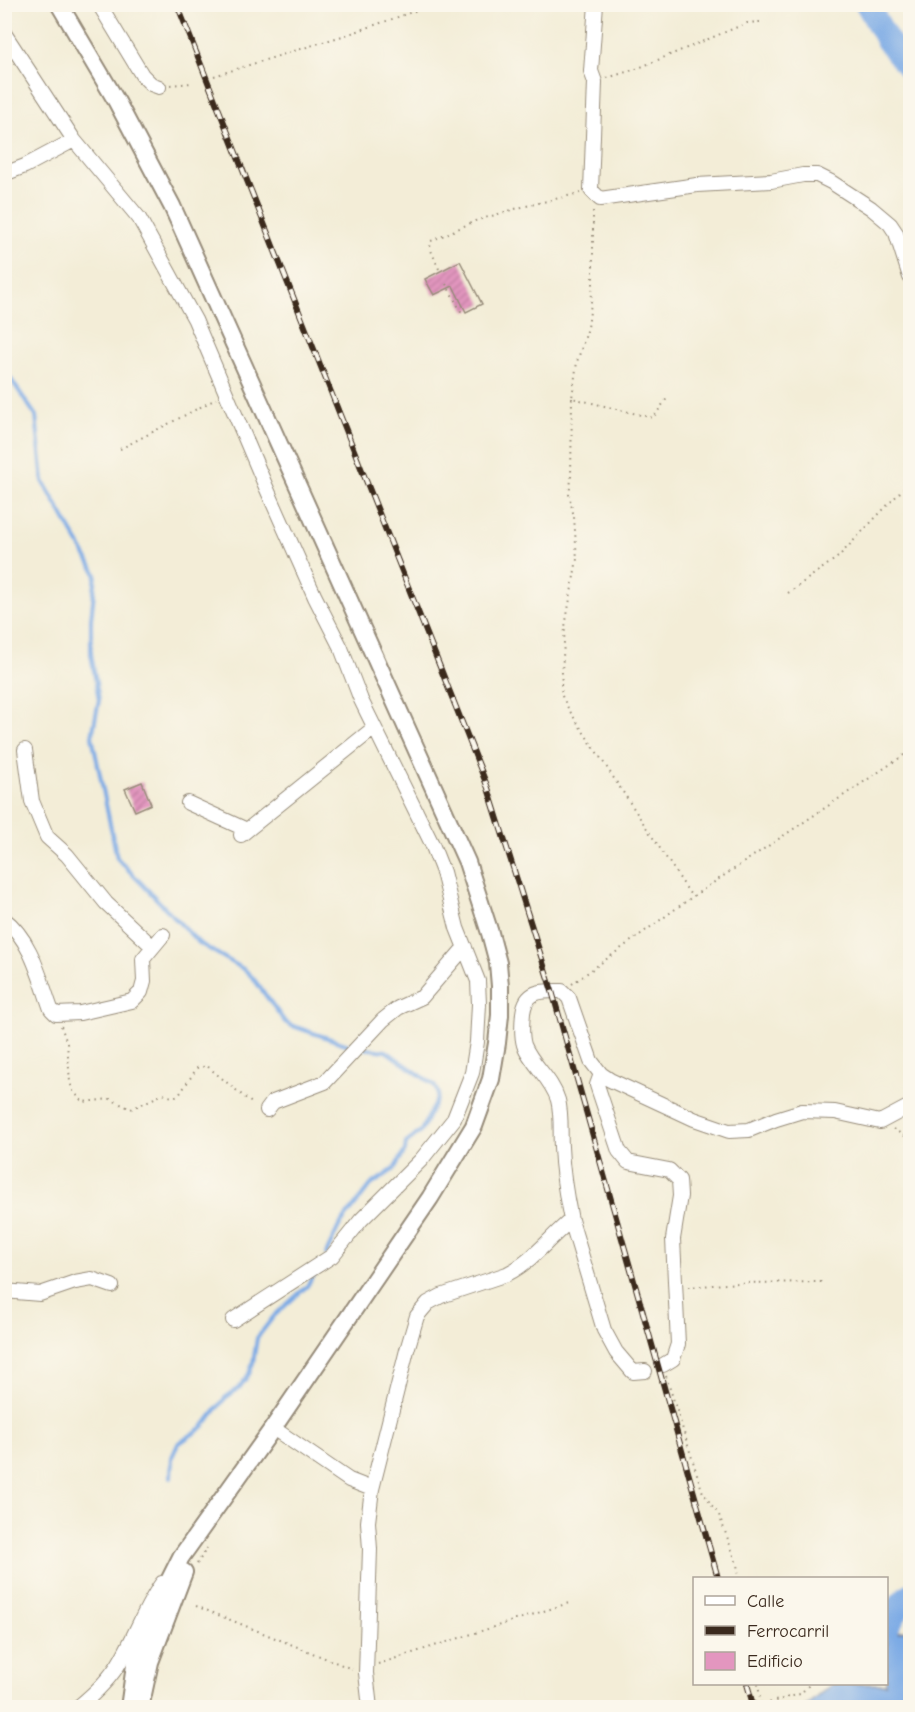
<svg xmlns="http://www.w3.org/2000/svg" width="915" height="1712" font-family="'Comic Neue',sans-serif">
  <defs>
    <pattern id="building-hatch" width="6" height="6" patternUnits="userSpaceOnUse" patternTransform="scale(1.5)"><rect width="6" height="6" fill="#e396bf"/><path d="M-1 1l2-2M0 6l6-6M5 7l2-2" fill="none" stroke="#b97b9b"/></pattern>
  </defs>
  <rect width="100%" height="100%" fill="#fbf7ec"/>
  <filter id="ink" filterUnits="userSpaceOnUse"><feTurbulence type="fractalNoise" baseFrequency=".0167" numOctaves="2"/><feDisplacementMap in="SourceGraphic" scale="12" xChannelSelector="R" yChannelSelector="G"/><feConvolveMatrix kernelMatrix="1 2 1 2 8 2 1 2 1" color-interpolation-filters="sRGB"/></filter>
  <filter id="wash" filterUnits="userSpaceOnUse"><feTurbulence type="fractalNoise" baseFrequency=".008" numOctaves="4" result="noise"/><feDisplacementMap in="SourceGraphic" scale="24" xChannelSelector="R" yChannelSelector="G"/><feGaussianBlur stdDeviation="1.35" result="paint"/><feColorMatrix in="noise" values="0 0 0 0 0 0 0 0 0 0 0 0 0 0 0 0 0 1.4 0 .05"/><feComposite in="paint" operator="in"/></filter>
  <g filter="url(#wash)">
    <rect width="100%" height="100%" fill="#f3edd7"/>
    <path fill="#7baae5" stroke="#5b6a82" stroke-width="1.5" d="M910 1630V1707H805L832 1684H886L887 1634Z"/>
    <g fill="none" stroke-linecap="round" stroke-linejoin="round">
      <path stroke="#7baae5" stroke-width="4" d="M4 369 36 416 43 481 96 574 91 619V654L99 700 92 736 117 858 199 943 245 970 253 978 285 1022 290 1025 354 1047
        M326 1254 339 1226 371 1185 394 1169 405 1151 406 1143 421 1131 437 1099 438 1093 434 1085 386 1051 361 1048
        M171 1477 172 1457 178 1444 203 1427 225 1398 239 1388 249 1374 253 1363 257 1338 274 1316 307 1286 315 1273"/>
      <path stroke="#7baae5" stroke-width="24" d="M867 4 887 40 910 69
        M886 1629 902 1602 910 1595"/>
    </g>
    <g id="blocks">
      <path fill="url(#building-hatch)" d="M460 261 482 304 466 312 453 286 434 295 425 279Z
        M142 782 151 804 135 811 125 789Z"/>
    </g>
  </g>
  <g filter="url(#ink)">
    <use href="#blocks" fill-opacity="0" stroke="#978c7a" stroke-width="1.5"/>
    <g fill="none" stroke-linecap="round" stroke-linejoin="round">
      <g stroke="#978c7a" stroke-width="16">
        <path id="minor" d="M99 4 142 75 151 84 159 87
          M596 4 591 71 595 82 591 190 600 199 697 185 771 181 803 175H817L831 182 871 208 890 224 896 233 910 277
          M4 33 74 140 139 218 195 320 266 487 315 597 341 648 361 700 432 844 443 872 457 928 478 981 479 1004 477 1042 472 1073 454 1119 421 1160 361 1220 332 1256 233 1320
          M4 174 25 166 74 140
          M25 750 32 801 47 837 67 855 106 903 153 947
          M188 803 247 830
          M241 835 374 728
          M4 919C31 939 40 979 51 1009L56 1014 80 1013 132 1001 141 992 144 981 143 959 163 935
          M601 1074 597 1085 619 1151 628 1162 669 1170 679 1180 680 1196 673 1239 678 1344 673 1359 663 1365
          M267 1110 273 1102 325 1082 383 1020 398 1008 422 997 465 947
          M571 1220 604 1330 616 1352 633 1372 645 1371
          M4 1291 40 1294 75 1282 92 1279 112 1286
          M273 1428 349 1480 372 1489 368 1522 370 1549 366 1673 370 1708
          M372 1489 407 1350 417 1316 428 1303 441 1296 507 1274C533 1261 549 1238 571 1220 566 1196 562 1172 561 1147 560 1132 562 1115 558 1100 552 1079 532 1065 524 1045 521 1035 522 1023 523 1013 526 989 543 991 562 991L569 998 591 1061 601 1074 610 1080 694 1119 729 1131 749 1130 776 1119 802 1111 835 1112 880 1122 910 1106
          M77 1708C93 1695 111 1678 121 1660 136 1634 145 1607 162 1583"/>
      </g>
      <g stroke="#978c7a" stroke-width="20">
        <path id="major" d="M59 4 117 102 172 206 467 862 490 933 498 963 500 986V1015L497 1043 491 1079 474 1126 430 1198 273 1428 181 1557 158 1603 136 1658 129 1708
          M140 1708 150 1662 184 1572"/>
      </g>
      <path stroke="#978c7a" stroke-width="2" stroke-dasharray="1.5 4.5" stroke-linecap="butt" d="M214 76 355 32 435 4
        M607 78 636 69 747 23 760 22
        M170 85 192 83
        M593 211V285L588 328 577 362 572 398 653 418 668 397
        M439 269 430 248 431 241 475 221 518 208 580 193
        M446 284 463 315
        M572 398 571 480 569 495 574 517 577 559 565 627 561 687 562 696 569 710 692 897
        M120 449 216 399
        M788 593 838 557 904 488 910 483
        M572 984 692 897 910 751
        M61 1026 67 1043 70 1082 73 1091 83 1102 110 1099 131 1109 163 1094 172 1097 179 1095 197 1068 207 1066 254 1105
        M893 1129 910 1139
        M688 1287 738 1283 823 1282
        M666 1376 703 1493 719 1515 737 1564 739 1578
        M197 1564 207 1548
        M196 1606 352 1669
        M378 1664 572 1602
        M758 1684 761 1705 800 1694 810 1684"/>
      <use href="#minor" stroke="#fff" stroke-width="14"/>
      <use href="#major" stroke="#fff" stroke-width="16"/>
      <g stroke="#3b2a1e" stroke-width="6">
        <path id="rail" d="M177 4 488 788 552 991 718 1578
          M747 1684 754 1708"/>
      </g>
      <use href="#rail" stroke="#fbf7ec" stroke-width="4" stroke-dasharray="11" stroke-linecap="butt"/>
    </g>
  </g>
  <rect width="915" height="1712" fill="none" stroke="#fbf7ec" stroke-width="24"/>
  <rect x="693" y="1577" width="195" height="108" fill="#fbf7ec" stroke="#aea59a" stroke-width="1.5"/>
  <rect x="705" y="1596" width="30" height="9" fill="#ffffff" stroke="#aea59a" stroke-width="1.5"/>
  <text x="747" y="1607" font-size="18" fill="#3b2a1e">Calle</text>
  <rect x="705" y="1626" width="30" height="9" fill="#3b2a1e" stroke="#aea59a" stroke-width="1.5"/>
  <text x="747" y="1637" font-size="18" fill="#3b2a1e">Ferrocarril</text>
  <rect x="705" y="1652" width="30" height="18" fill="#e396bf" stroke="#aea59a" stroke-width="1.5"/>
  <text x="747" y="1667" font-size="18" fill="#3b2a1e">Edificio</text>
</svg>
